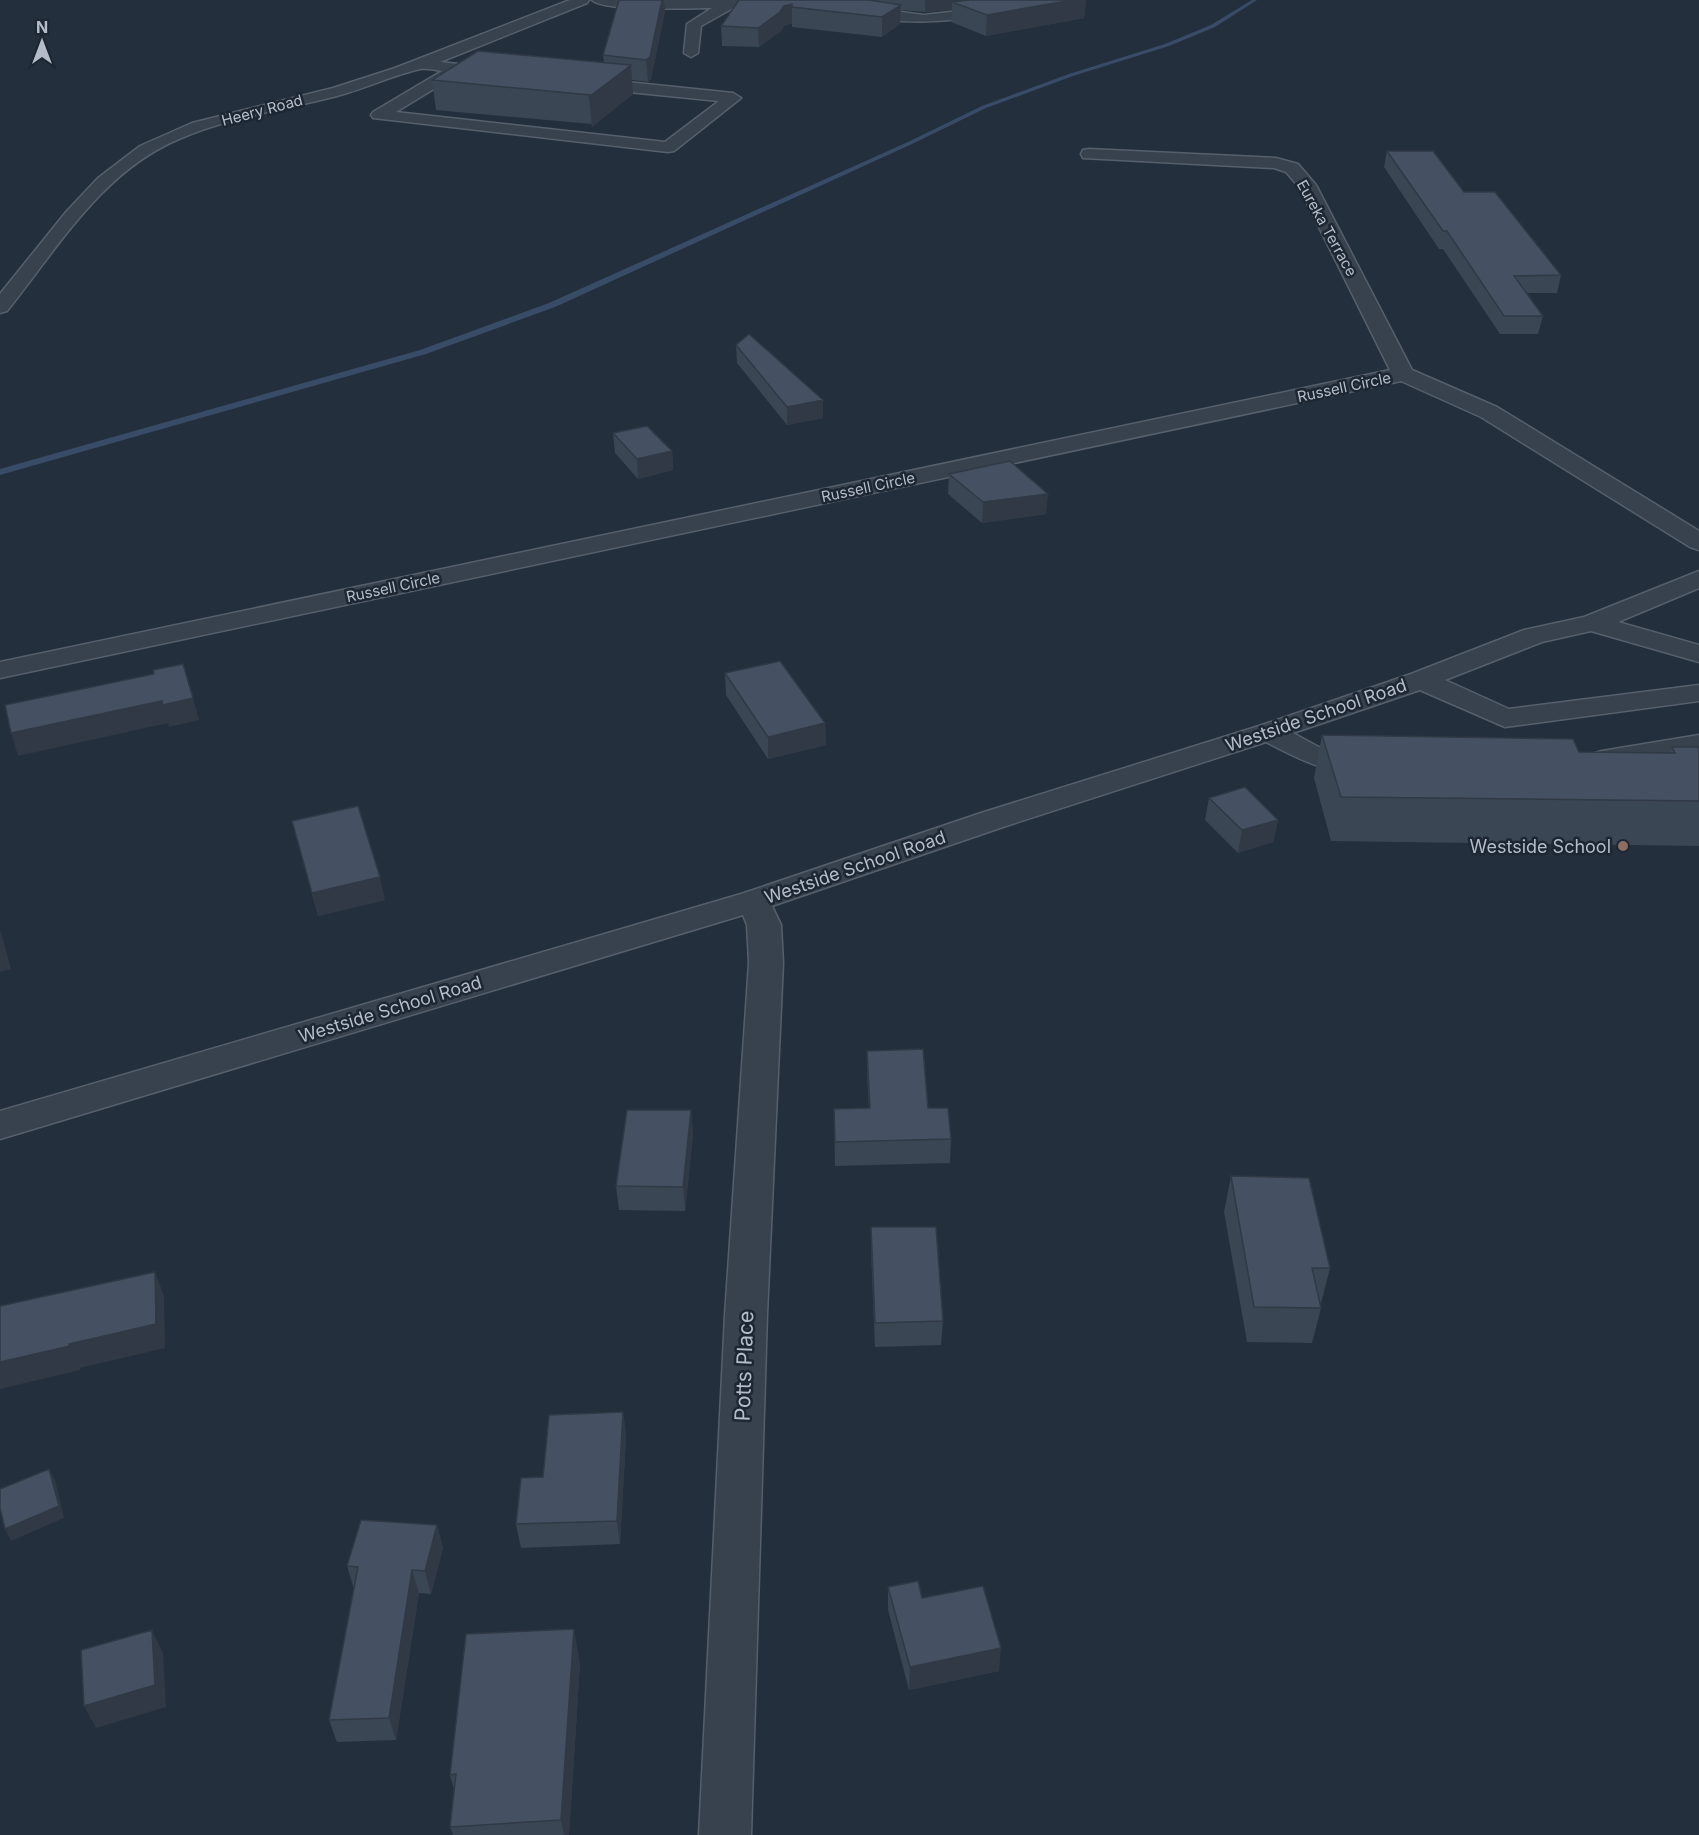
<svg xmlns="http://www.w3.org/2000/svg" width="1699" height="1835" font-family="Inter,sans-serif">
  <rect width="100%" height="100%" fill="#242f3e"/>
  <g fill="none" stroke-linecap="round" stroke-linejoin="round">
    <path fill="#394c67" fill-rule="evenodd" d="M1252 0H1257L1215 27 1169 46 1073 76 986 108 912 144 555 307 426 354 0 475V469L420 350 549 303 908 142 982 106 1069 74 1165 44 1211 25Z"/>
    <g stroke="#565f6c" stroke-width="3">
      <path id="minor" d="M570 0H589L587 3 440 62 495 68 500 70 503 73 500 76 460 73 396 112 665 142 719 101 588 88 580 83 583 80 588 78 733 93 741 98 674 151 668 152 373 118 371 115 373 112 442 71C435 70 426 68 420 69 390 76 362 90 333 97 281 110 228 118 179 139 102 171 57 249 7 311L0 313V294L66 212 98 178 140 146 192 123 333 88 395 68Z
        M592 0H781L787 4 780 8H733L701 26 698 53 691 57 684 53 687 24 712 8C692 8 604 12 592 0Z
        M1018 0H1045L1043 3C977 19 917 30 850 13L848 10 855 6 924 15 967 10Z
        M1089 149 1276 158 1298 164 1316 185 1412 370 1497 407 1699 531V550L1690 547 1481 417 1401 381 0 678V662L1390 370 1299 187 1286 172 1274 168 1083 158 1081 154 1083 150Z
        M1699 571V588L1618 622 1699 645V662L1591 631 1542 642 1445 680 1509 709 1699 685V701L1505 727 1420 690 1293 733 1326 751 1373 756 1377 762 1373 768C1333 778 1300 760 1266 742L1003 827 772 906 781 925 783 963 767 1315 751 1835H699L725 1315 749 963 747 925 743 915 0 1139V1111L741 894 981 813 1259 726 1411 674 1524 630 1584 617Z
        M1699 735V753L1602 769 1592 766 1587 760 1592 754 1602 751Z"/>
    </g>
    <use href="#minor" fill="#38414e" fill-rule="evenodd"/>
  </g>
  <path fill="#3b4654" d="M739 0H1086L1084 18 986 36 951 22 952 10 925 12 901 10 900 24 882 37 792 27V23L784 26 781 31 759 47 722 46 721 26Z
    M665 11 651 79 648 82 632 80 633 94 592 127V124L436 110 432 80 604 62 603 55Z
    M1387 151 1561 275 1557 293H1527L1543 316 1538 334H1500L1443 249H1439L1384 167Z
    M736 345 823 418 787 425 737 363Z
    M613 433 672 451 673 470 638 479 615 453Z
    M949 474 1046 514 982 523 948 494Z
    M725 673 825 723 826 745 768 759 726 695Z
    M1322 735 1579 752 1670 753 1672 747H1699V846L1331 841 1314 778Z
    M1209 798 1278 820 1273 842 1238 853 1205 820Z
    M292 821 385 900 318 916Z
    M867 1051 928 1108 951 1139 950 1163 835 1166 834 1109 869 1108 867 1075Z
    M691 1110 693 1134 685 1211 619 1210 616 1186Z
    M1231 1176 1330 1268 1321 1303H1320L1321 1308 1312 1343 1247 1342 1224 1212Z
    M871 1227 943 1321 941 1345 875 1347 871 1251Z
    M623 1412 626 1436 620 1544 521 1548 516 1524 543 1477Z
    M437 1525 443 1548 431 1594 419 1593 396 1740 337 1742 329 1720 354 1589 347 1566Z
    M888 1587 922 1598 999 1671 909 1690 888 1610Z
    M580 1663 569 1835H453L450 1827 454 1789 450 1775Z"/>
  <path fill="#303945" d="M662 0H664L665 11 651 79 648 82 646 60Z
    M925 0H1020L952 2V10L925 12Z
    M1072 0H1086L1084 18 986 36 987 15Z
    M792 4V23L784 26 781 31 759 47 758 28 784 6Z
    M901 5 900 24 882 37V17Z
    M631 65 633 94 592 127 589 97Z
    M823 400V418L787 425V407Z
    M672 451 673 470 638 479 637 459Z
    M1048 494 1046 514 982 523 983 502Z
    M193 698 199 720 169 727 163 705Z
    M162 701 168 723 18 756 11 733Z
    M825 723 826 745 768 759V737Z
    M1278 820 1273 842 1238 853 1242 830Z
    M380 877 385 900 318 916 312 893Z
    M0 931 3 939 11 969 0 972Z
    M691 1110 693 1134 685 1211 683 1187Z
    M155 1272 164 1296 165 1348 80 1368V1370L0 1389V1362L69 1344Z
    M623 1412 626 1436 620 1544 617 1521Z
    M49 1469 55 1480 64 1518 11 1541 5 1529Z
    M437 1525 443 1548 431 1594 425 1571Z
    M412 1570 419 1593 396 1740 389 1718Z
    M574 1629 580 1663 569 1835H564L561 1820Z
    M152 1630 163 1653 166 1707 96 1728 84 1706Z
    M1001 1648 999 1671 909 1690 910 1667Z"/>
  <path fill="#455162" stroke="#303945" stroke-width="1.5" d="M619 0H662L650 57 646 60 603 55Z
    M739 0H869L901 5 882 17 792 7V4L784 6 780 12 758 28 721 26Z
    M970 0H1072L987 15 952 2Z
    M478 51 631 65 589 97 590 95 432 80Z
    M1387 151H1433L1464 192H1495L1561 275 1514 276 1543 316H1504L1447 231H1443Z
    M749 334 823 400 787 407 736 345Z
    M647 426 672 451 637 459 613 433Z
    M1010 461 1048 494 983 502 949 474Z
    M780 661 825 723 768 737 725 673Z
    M183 664 193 698 163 705 162 701 11 733 5 705 154 674 153 670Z
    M1322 735 1573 739 1579 752 1675 753 1672 747H1699V801L1341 797Z
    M1245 787 1278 820 1242 830 1209 798Z
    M358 806 380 877 312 893 292 821Z
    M923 1049 928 1108H948L951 1139 835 1142 834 1109 870 1108 867 1051Z
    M627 1110H691L683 1187 616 1186Z
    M1231 1176 1309 1178 1330 1268H1312L1321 1308 1254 1307Z
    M871 1227H936L943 1321 875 1323Z
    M155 1272 156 1324 69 1344 70 1346 0 1362V1306Z
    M623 1412 617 1521 516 1524 521 1478 543 1477 549 1415Z
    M49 1469 59 1506 5 1529 0 1508V1489Z
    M361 1520 437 1525 425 1571 412 1570 389 1718 329 1720 358 1567 347 1566Z
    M918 1581 922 1598 983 1586 1001 1648 910 1667 888 1587Z
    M574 1629 561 1820 450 1827 456 1774 450 1775 466 1634Z
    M152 1630 155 1685 84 1706 81 1650Z"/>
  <circle fill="#8d6e63" stroke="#1d2633" stroke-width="2" cx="1623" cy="846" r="6"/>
  <g text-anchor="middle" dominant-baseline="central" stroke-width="5" stroke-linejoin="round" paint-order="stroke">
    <g font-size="15" fill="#b4bcc9" stroke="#1d2633">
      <text transform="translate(262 110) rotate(-15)">Heery Road</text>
      <text transform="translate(1327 228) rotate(61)">Eureka Terrace</text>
      <text transform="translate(1344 387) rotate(-12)">Russell Circle</text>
      <text transform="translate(868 487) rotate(-12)">Russell Circle</text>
      <text transform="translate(393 587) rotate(-12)">Russell Circle</text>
    </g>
    <g font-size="18" fill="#b4bcc9" stroke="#1d2633">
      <text transform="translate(1316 715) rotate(-19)">Westside School Road</text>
      <text transform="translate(855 867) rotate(-19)">Westside School Road</text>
      <text transform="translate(390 1009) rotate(-17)">Westside School Road</text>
    </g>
    <g font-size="18" fill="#b4bcc9" stroke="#1d2633" text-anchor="end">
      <text x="1611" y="846">Westside School</text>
    </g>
    <g font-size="21" fill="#b4bcc9" stroke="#1d2633">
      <text transform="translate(744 1366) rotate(-88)">Potts Place</text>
    </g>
  </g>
  <g transform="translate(42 42)" stroke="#1d2633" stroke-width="4.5" paint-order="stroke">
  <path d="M0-4.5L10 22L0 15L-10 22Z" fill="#b4bcc9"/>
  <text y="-9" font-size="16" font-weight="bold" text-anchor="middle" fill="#b4bcc9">N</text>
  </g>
</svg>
